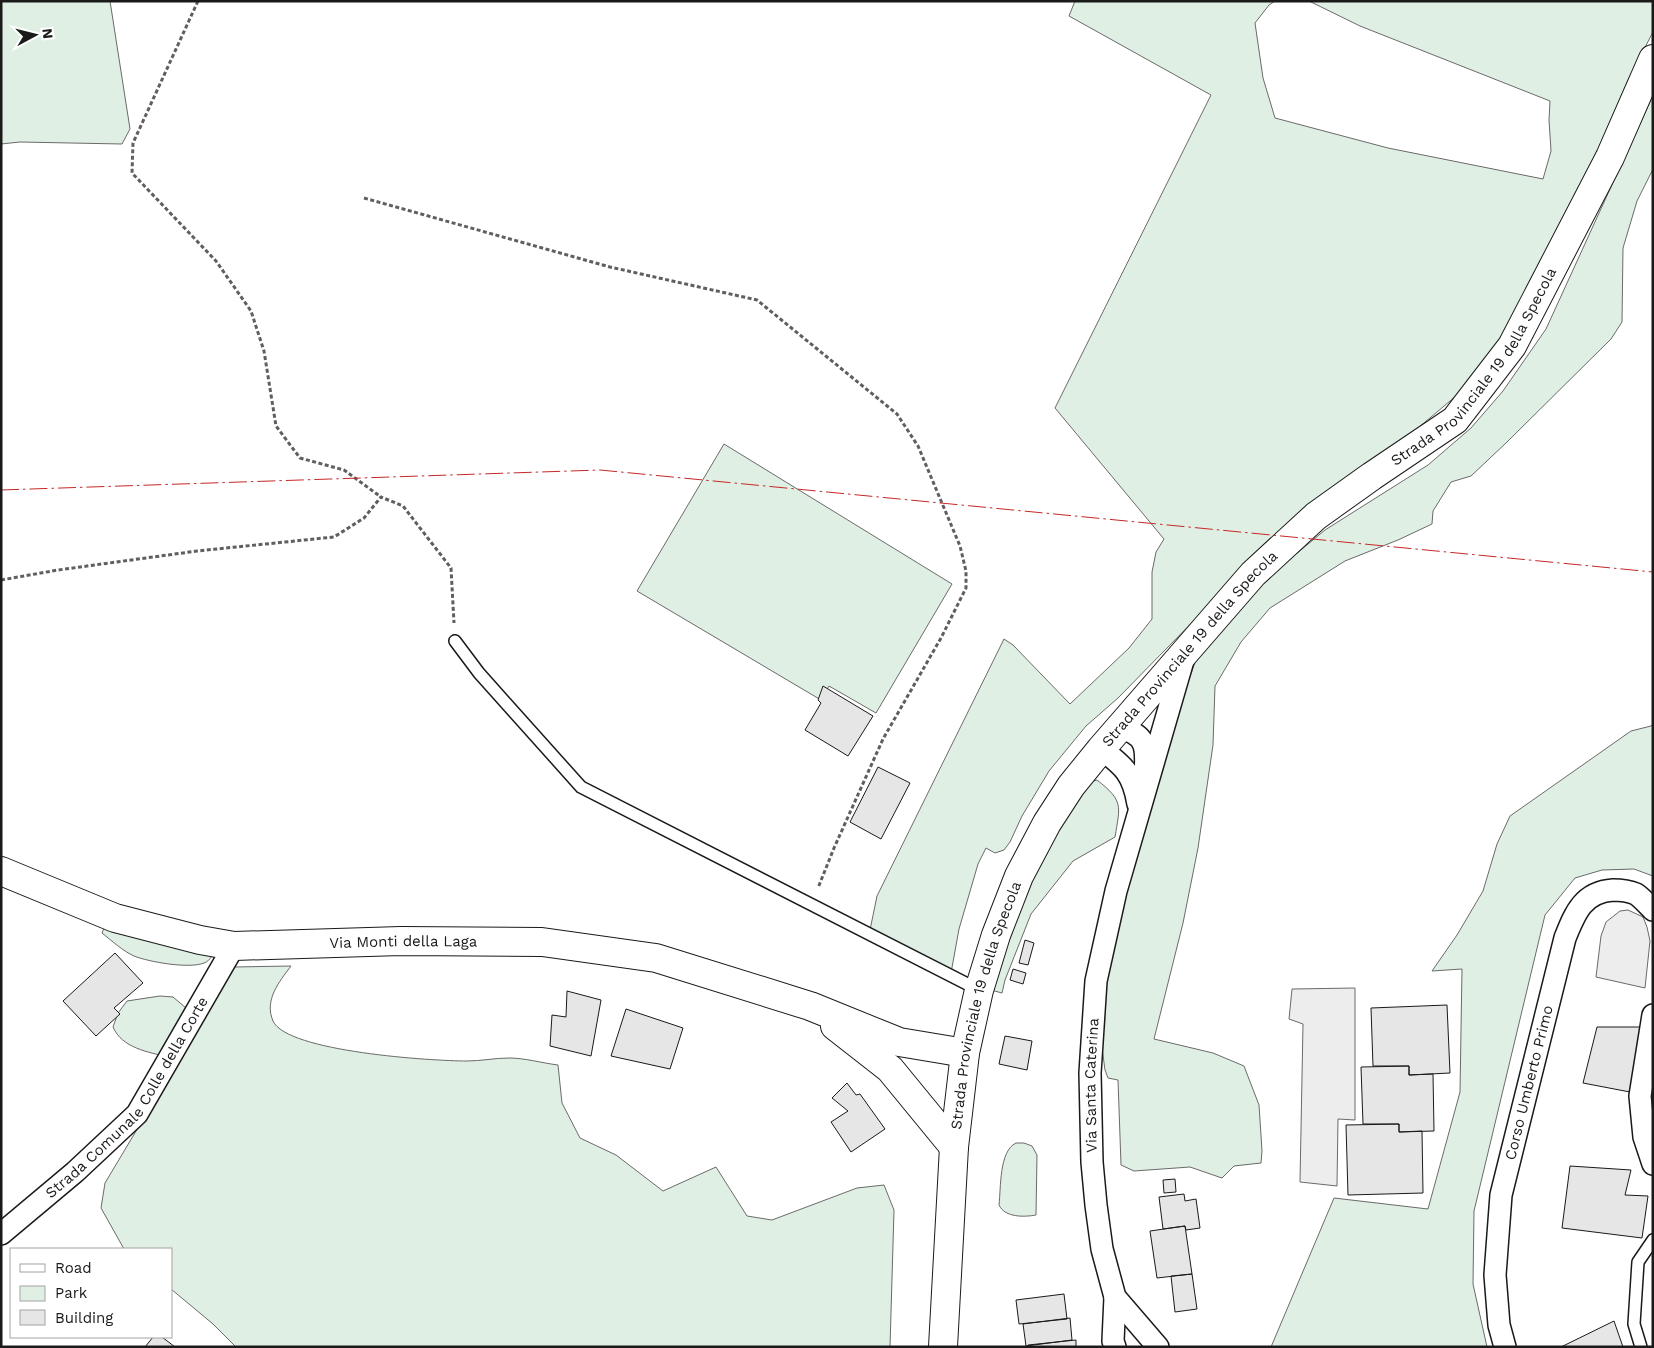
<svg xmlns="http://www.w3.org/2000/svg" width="1654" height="1348" font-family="'Work Sans',sans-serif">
  <rect width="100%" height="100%" fill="#fff"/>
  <path fill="#e0efe3" stroke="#6a6a6a" d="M1 1H110L130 129 122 144 20 142 1 144Z
    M1075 1H1275L1269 5 1255 23 1263 78 1275 118 1388 148 1543 179 1551 151 1549 120 1550 101 1360 26 1309 1H1653V32L1628 80 1593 161 1532 284 1496 348 1456 396 1217 597 1118 698 1086 726 1049 771 1022 816 1010 842 1004 850 995 853 986 848 978 864 959 929 951 973 870 930 877 896 1004 639 1013 645 1070 704 1129 648 1152 619V572L1156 552 1164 539 1055 408 1211 95 1069 16Z
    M1653 95V169L1637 201 1623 248 1622 322 1611 339 1507 442 1471 476 1451 482 1433 511 1432 524 1398 540 1345 561 1270 608 1241 642 1215 686 1213 745 1198 848 1183 923 1154 1039 1213 1053 1244 1066 1259 1105 1262 1151 1261 1163 1234 1166 1222 1178 1190 1167 1134 1171 1121 1165 1118 1080 1108 1078 1105 1070 1100 1033 1103 999 1113 940 1180 704 1197 657 1267 578 1325 530 1428 465 1471 428 1503 391 1546 329Z
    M724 444 952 584 876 713 829 686 821 700 637 591Z
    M1653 724V876L1634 869 1602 870 1575 878 1545 915 1474 1211 1473 1284 1487 1347H1271L1334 1198 1428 1209 1460 1092 1462 969 1432 971 1457 935 1483 891 1497 844 1510 816 1631 731 1651 726Z
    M1097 780C1124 801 1120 806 1115 837L1073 861 1031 914 1005 980 1002 993 991 990 1011 920 1080 785Z
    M106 923 215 948C213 955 211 960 204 963 189 969 149 962 134 956 123 951 112 941 102 933Z
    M291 966C279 982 264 1000 273 1021 287 1052 433 1061 467 1061 481 1061 495 1058 509 1058 525 1058 542 1063 558 1065L562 1103 580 1138 616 1155 663 1191 716 1167 747 1216 772 1220 857 1188 884 1185 894 1210 890 1347H236L213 1324 171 1289V1249H124L101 1208 105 1183 234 967Z
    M160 996 173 997 192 1013 168 1057C148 1052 122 1048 113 1027L118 1013 127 1001Z
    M1016 1143H1024L1032 1146 1037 1155 1036 1215C1025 1217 1005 1218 999 1205 1001 1188 999 1151 1016 1143Z"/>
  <path fill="#ededed" stroke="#6a6a6a" d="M1628 910 1643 917 1647 927 1650 941 1645 988 1596 977 1601 936 1606 922 1620 911Z
    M1355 988V1120L1338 1119 1337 1186 1300 1182 1303 1024 1289 1019 1292 989Z"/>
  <path fill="#e6e6e6" stroke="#1a1a1a" d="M823 686 873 716 848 756 805 730 821 703 818 700Z
    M878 767 910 783 881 839 850 822Z
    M1025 940 1034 943 1028 965 1019 963Z
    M115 953 143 983 114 1008 120 1014 96 1036 63 1001Z
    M1013 969 1026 973 1023 984 1010 980Z
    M567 991 601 1000 591 1056 550 1046 552 1015 566 1017Z
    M1447 1005 1450 1073 1409 1075V1066H1373L1371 1008Z
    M626 1009 683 1028 670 1069 611 1056Z
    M1597 1027H1642L1630 1092 1583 1083Z
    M1005 1036 1032 1041 1027 1070 999 1064Z
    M1409 1066V1075L1433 1074 1434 1131 1399 1132V1124H1363L1361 1067Z
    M847 1083 856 1095 860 1094 885 1129 851 1152 831 1122 848 1111 832 1098Z
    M1399 1124V1132L1422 1131 1423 1193 1348 1195 1346 1125Z
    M1570 1166 1631 1170 1625 1195 1648 1196 1642 1238 1562 1228Z
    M1175 1179 1176 1192 1164 1193 1163 1180Z
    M1184 1194 1185 1201 1196 1199 1200 1228 1186 1230 1185 1226 1163 1229 1159 1197Z
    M1185 1226 1192 1274 1157 1278 1150 1231Z
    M1192 1274 1197 1309 1175 1312 1171 1276Z
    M1064 1294 1067 1319 1019 1324 1016 1300Z
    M1070 1318 1072 1340 1026 1346 1023 1324Z
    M1614 1321 1623 1347H1561Z
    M153 1337H162L175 1347H145Z
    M1076 1340V1347H1029L1028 1345Z"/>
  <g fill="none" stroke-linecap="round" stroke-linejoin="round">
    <g stroke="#1a1a1a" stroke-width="14">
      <path id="lane" d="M455 641 479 673 581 787 979 990
        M1641 1347 1634 1324 1638 1262 1653 1240"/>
    </g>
    <g stroke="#1a1a1a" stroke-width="24">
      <g id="street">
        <path d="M1119 728C1147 734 1147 748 1145 774"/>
        <path d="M1101 749C1124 766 1133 774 1138 804"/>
        <path d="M1653 1015 1640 1096 1644 1137 1653 1164"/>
        <path id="s1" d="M1 1234 75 1172 137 1114 234 946"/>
        <path d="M1115 1347 1113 1341 1115 1297"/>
        <path id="s2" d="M1158 1347 1115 1297 1102 1249 1096 1205 1092 1162 1090 1073 1096 981 1116 891 1184 657"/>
        <path id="s3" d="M1505 1347 1499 1325 1495 1275 1501 1195 1565 938C1575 913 1583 892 1613 890 1621 890 1629 891 1636 894 1642 898 1648 905 1653 910"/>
      </g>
    </g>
    <g stroke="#1a1a1a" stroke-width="30">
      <g id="secondary">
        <path id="s4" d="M1 871 115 918 200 940 234 946 401 941 542 942 656 958 810 1006 899 1042 965 1053"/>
        <path d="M835 1026 890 1069 954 1147"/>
        <path id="s5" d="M943 1347 954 1147 965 1053 979 990 996 935 1019 876 1047 823 1071 786 1101 749 1253 574 1316 516 1372 476 1455 420 1512 346 1610 157 1653 59"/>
      </g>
    </g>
    <path stroke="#5f5f5f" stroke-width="3" stroke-dasharray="4 2.5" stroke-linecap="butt" d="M198 1 133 143 132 173 216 261 251 311 264 351 276 426 300 458 344 470 381 497
      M364 198 610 267 757 300 897 414 918 446 960 546 966 571V588L941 638 883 739 834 848 818 888
      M1 580 58 570 197 551 334 537 364 518 381 497 403 506 451 568 454 623"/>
    <use href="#lane" stroke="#fff" stroke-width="11"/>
    <use href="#street" stroke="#fff" stroke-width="21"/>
    <use href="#secondary" stroke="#fff" stroke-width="28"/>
    <path stroke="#c62828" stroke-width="1" stroke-dasharray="18 4 2.5 4" stroke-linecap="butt" d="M1 490 600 470 1653 572"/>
  </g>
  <g text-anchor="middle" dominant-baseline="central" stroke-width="4" stroke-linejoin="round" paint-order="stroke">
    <g font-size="15" fill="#1a1a1a" stroke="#fff">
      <text stroke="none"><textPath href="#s5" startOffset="1171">Strada Provinciale 19 della Specola</textPath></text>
      <text stroke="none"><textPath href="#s5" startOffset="766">Strada Provinciale 19 della Specola</textPath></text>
      <text stroke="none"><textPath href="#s4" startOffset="415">Via Monti della Laga</textPath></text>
      <text stroke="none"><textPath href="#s5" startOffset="346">Strada Provinciale 19 della Specola</textPath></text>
      <text stroke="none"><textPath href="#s3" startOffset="269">Corso Umberto Primo</textPath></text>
      <text stroke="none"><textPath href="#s2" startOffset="280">Via Santa Caterina</textPath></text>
      <text stroke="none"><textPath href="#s1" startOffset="188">Strada Comunale Colle della Corte</textPath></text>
    </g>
  </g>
  <rect width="1654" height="1348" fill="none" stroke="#1a1a1a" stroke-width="5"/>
  <rect x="10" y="1248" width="162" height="90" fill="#ffffff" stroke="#a3a3a3"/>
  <rect x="20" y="1264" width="25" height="8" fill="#ffffff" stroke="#a3a3a3"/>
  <text x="55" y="1273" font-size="15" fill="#1a1a1a">Road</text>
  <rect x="20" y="1286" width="25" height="15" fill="#e0efe3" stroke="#a3a3a3"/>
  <text x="55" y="1298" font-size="15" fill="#1a1a1a">Park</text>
  <rect x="20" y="1310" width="25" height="15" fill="#e6e6e6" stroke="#a3a3a3"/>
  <text x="55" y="1323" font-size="15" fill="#1a1a1a">Building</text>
  <g transform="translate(35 35) rotate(83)" stroke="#ffffff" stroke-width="4" paint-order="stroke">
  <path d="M0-4L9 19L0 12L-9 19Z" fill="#1a1a1a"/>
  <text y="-8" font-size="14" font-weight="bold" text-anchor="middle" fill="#1a1a1a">N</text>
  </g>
</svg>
